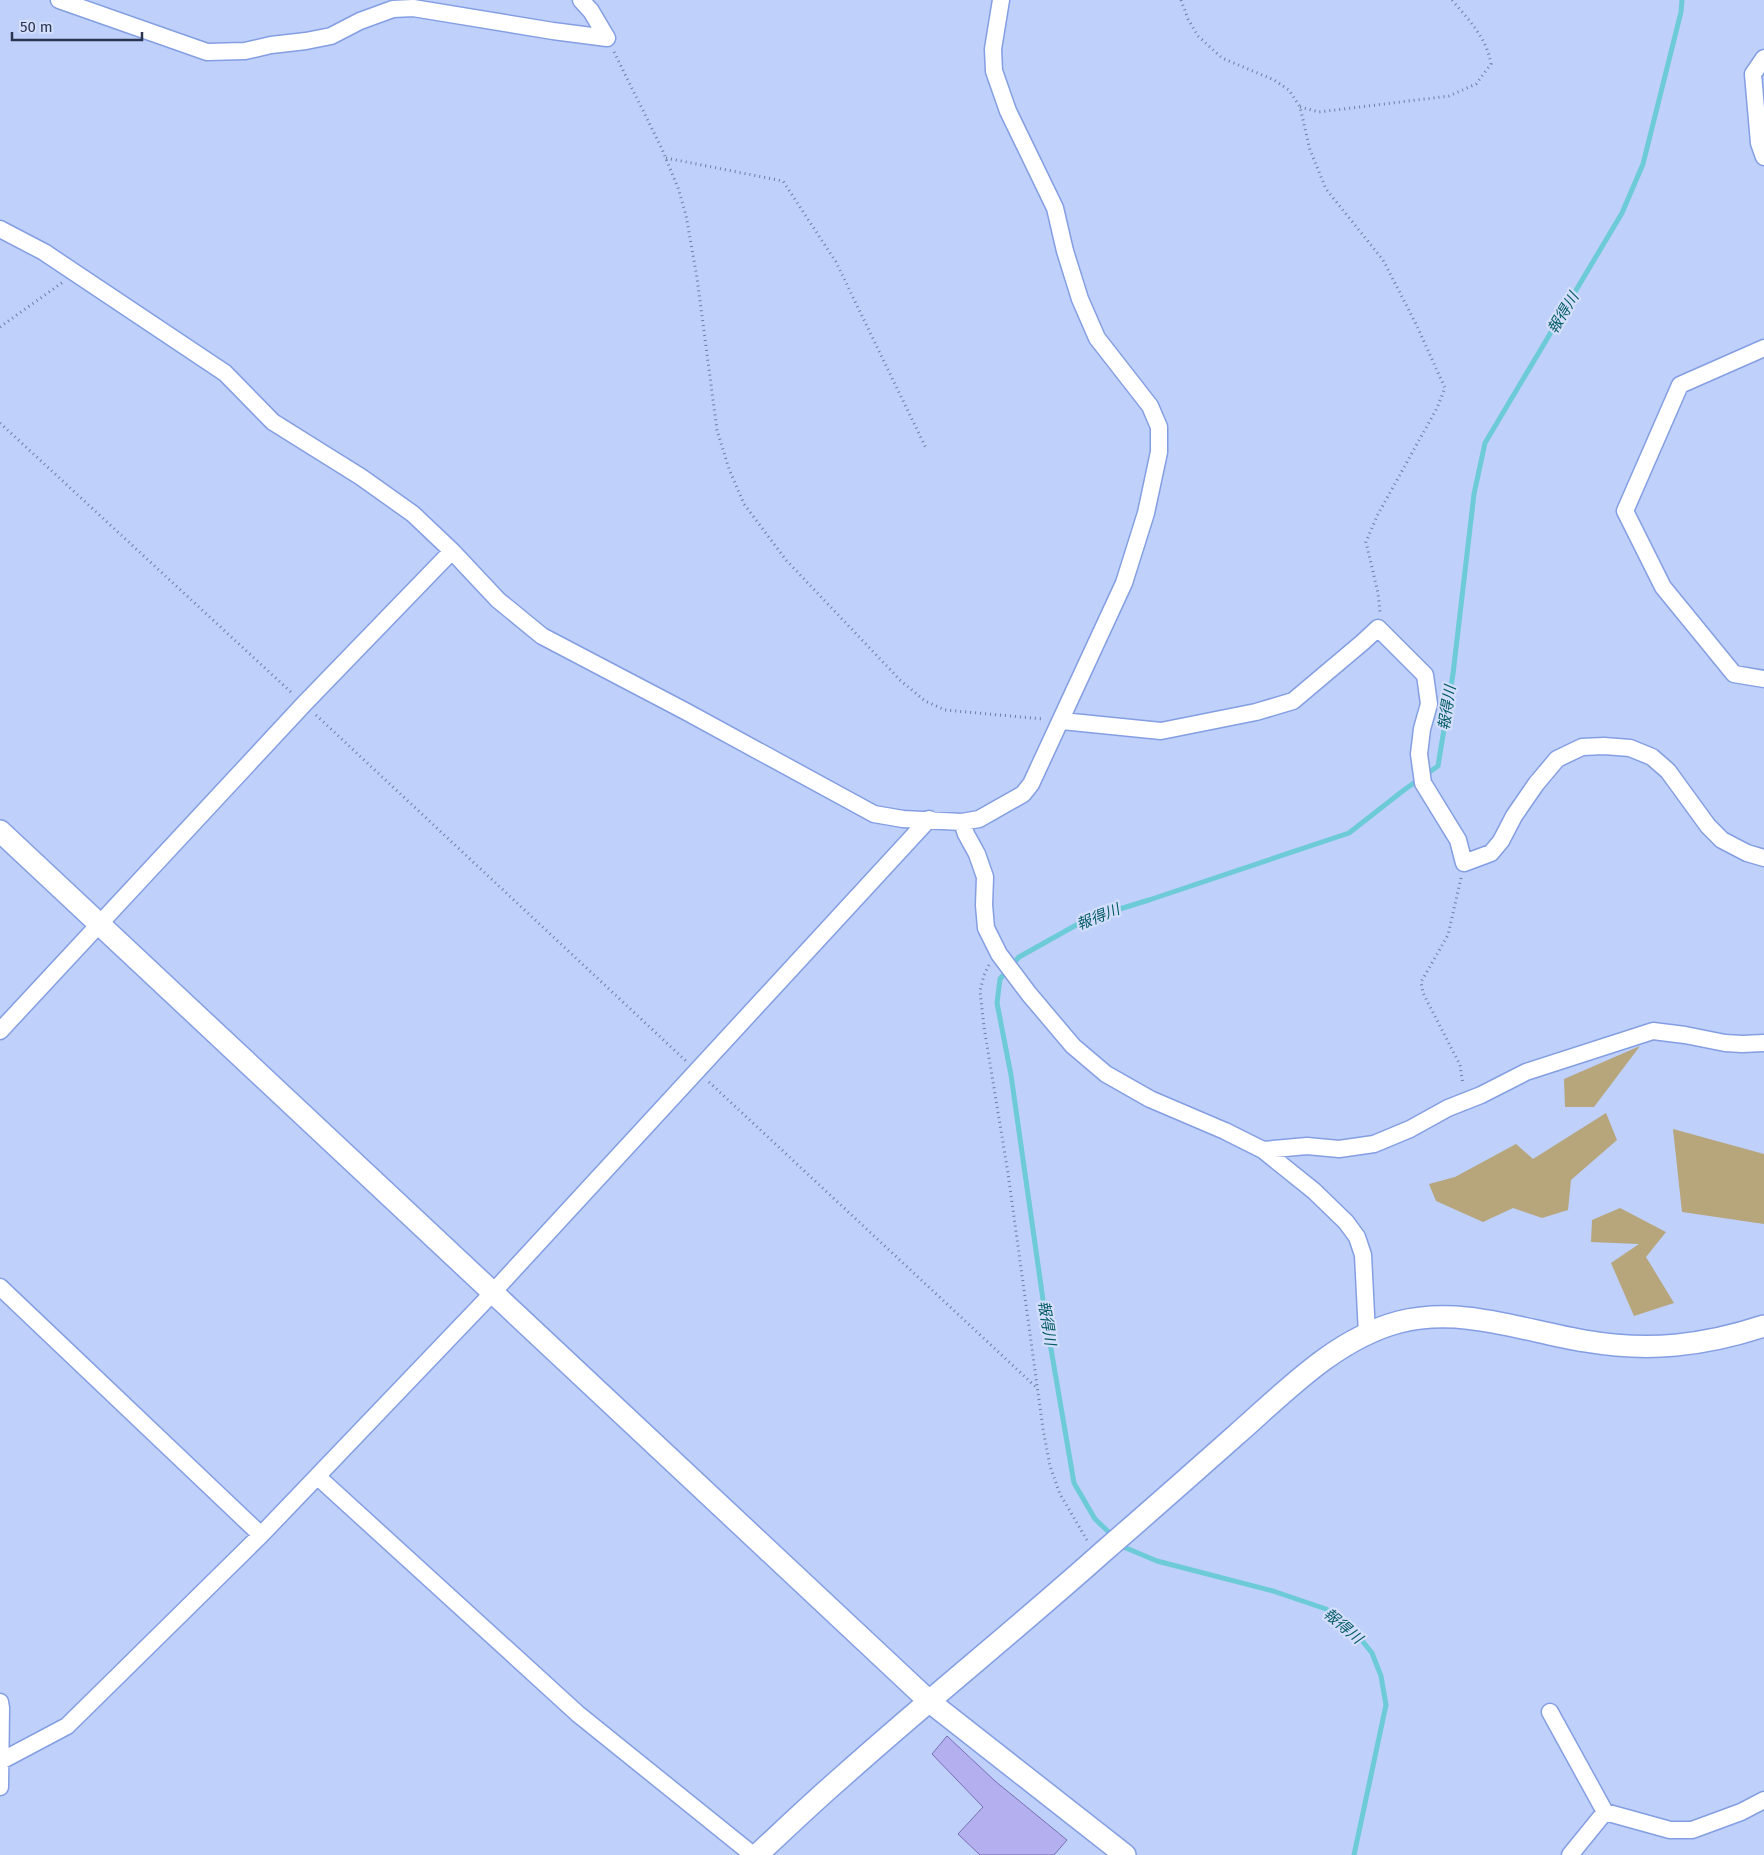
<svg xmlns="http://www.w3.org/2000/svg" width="1764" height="1855" font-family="'Fira Sans','Noto Sans JP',sans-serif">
  <rect width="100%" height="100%" fill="#bfd0fb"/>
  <path fill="#b7a57b" d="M1640 1046 1594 1107H1565L1564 1079Z
    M1606 1113 1617 1140 1571 1180 1568 1210 1542 1218 1513 1208 1483 1222 1436 1201 1429 1184 1455 1177 1516 1144 1533 1159Z
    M1673 1129 1764 1154V1224L1682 1212Z
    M1620 1208 1666 1232 1646 1257 1674 1303 1634 1316 1611 1263 1639 1244 1591 1242 1592 1220Z"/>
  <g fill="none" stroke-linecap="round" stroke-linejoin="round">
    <path stroke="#6dcad7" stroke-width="5" d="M1113 1536 1095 1519 1074 1483 1045 1314 1011 1075 997 1003 1000 979 1019 957 1087 919 1149 900 1349 833 1404 790 1438 766 1453 674 1474 494 1485 443 1622 213 1643 164 1681 12 1682 0
      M1121 1543 1126 1548 1157 1561 1273 1591 1326 1609 1356 1633 1372 1653 1381 1676 1386 1705 1354 1855"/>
  </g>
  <path fill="#b4b0f0" stroke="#776fb4" d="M947 1736 995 1781 1067 1840 1054 1855H980L958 1834 983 1807 932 1754Z"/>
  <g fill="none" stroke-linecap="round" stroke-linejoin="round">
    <g stroke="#849ee2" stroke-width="19">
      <path id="minor" d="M59 0 207 52 245 51 271 45 306 41 331 36 360 21 393 9 413 8 553 31 607 38
        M581 0 591 11 607 38
        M1764 58 1753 74 1759 143 1764 157
        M0 229 44 252 225 373 273 422 361 477 413 514 452 551 498 600 542 636 685 711 874 814 903 819 962 822 979 819 1023 794 1031 784 1124 583 1146 513 1159 452V427L1150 406 1097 338 1080 299 1065 251 1055 208 1008 111 994 71 993 49 1001 0
        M1764 348 1680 385 1625 511 1663 587 1734 674 1764 679
        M1062 721 1161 731 1256 712 1293 701 1363 642 1378 628 1425 675 1429 704 1422 729 1419 754 1423 783 1458 840 1464 863 1491 853 1501 841 1514 816 1536 784 1557 759 1582 747 1604 746 1630 748 1652 757 1668 771 1708 826 1722 840 1747 853 1764 858
        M962 822 966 834 977 854 985 877 984 905 986 928 999 954 1029 994 1073 1046 1106 1074 1150 1099 1225 1131 1263 1150 1314 1191 1346 1222 1357 1237 1363 1255 1367 1334
        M0 1031 304 704 452 551
        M1263 1150 1307 1146 1339 1149 1374 1144 1410 1129 1448 1108 1481 1095 1526 1072 1653 1031 1685 1035 1725 1043 1742 1044 1764 1043
        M0 1287 261 1535
        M318 1477 578 1714 753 1855
        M0 1702 1 1708 0 1787
        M1550 1712 1605 1812
        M1 1761 67 1726 261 1535 483 1303 929 819
        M1570 1855 1605 1812 1670 1830H1692L1741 1812 1764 1800"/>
    </g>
    <g stroke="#849ee2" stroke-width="24">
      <path id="tertiary" d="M0 831 930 1702 1125 1855
        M757 1855C785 1829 813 1802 842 1777 928 1700 1018 1628 1104 1551 1148 1513 1192 1474 1236 1435 1285 1392 1335 1339 1399 1322 1462 1306 1524 1331 1585 1341 1649 1352 1703 1346 1764 1326"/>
    </g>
    <path stroke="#707ea1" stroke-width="3" stroke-dasharray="1 4" stroke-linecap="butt" d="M1181 0 1188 19 1198 36 1222 58 1274 80 1289 90 1300 107 1310 150 1326 189 1383 260 1416 324 1445 388 1437 408 1377 516 1366 542 1378 593 1380 612
      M614 52 662 149 678 188 686 215 697 278 717 430 729 469 744 504 786 560 900 680 925 701 945 710 1043 719
      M1300 107 1319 112 1449 96 1476 84 1491 64C1487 38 1468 19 1452 0
      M666 158 783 181 836 262 926 448
      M0 327 63 282
      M0 423 293 694
      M316 715 686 1061
      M1461 878 1448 935 1421 982 1423 993 1460 1065 1463 1085
      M989 965 984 975 980 991 984 1027 1008 1173 1043 1429 1050 1466 1060 1494 1088 1542
      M709 1082 1037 1388"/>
    <use href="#minor" stroke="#fff" stroke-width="16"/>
    <use href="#tertiary" stroke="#fff" stroke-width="21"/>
  </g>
  <g text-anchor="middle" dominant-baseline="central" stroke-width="4.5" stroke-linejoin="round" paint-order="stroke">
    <g font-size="15" font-style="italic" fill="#045a63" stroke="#d2defb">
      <text transform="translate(1563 313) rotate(-59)">報得川</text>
      <text transform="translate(1447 708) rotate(-81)">報得川</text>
      <text transform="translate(1098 917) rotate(-22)">報得川</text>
      <text transform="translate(1047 1323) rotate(81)">報得川</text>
      <text transform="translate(1343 1626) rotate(40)">報得川</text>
    </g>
  </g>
  <path d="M12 32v8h130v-8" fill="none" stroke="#2b3551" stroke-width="2.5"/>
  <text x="20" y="32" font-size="15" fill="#2b3551" stroke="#d2defb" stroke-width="4" paint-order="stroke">50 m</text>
</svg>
